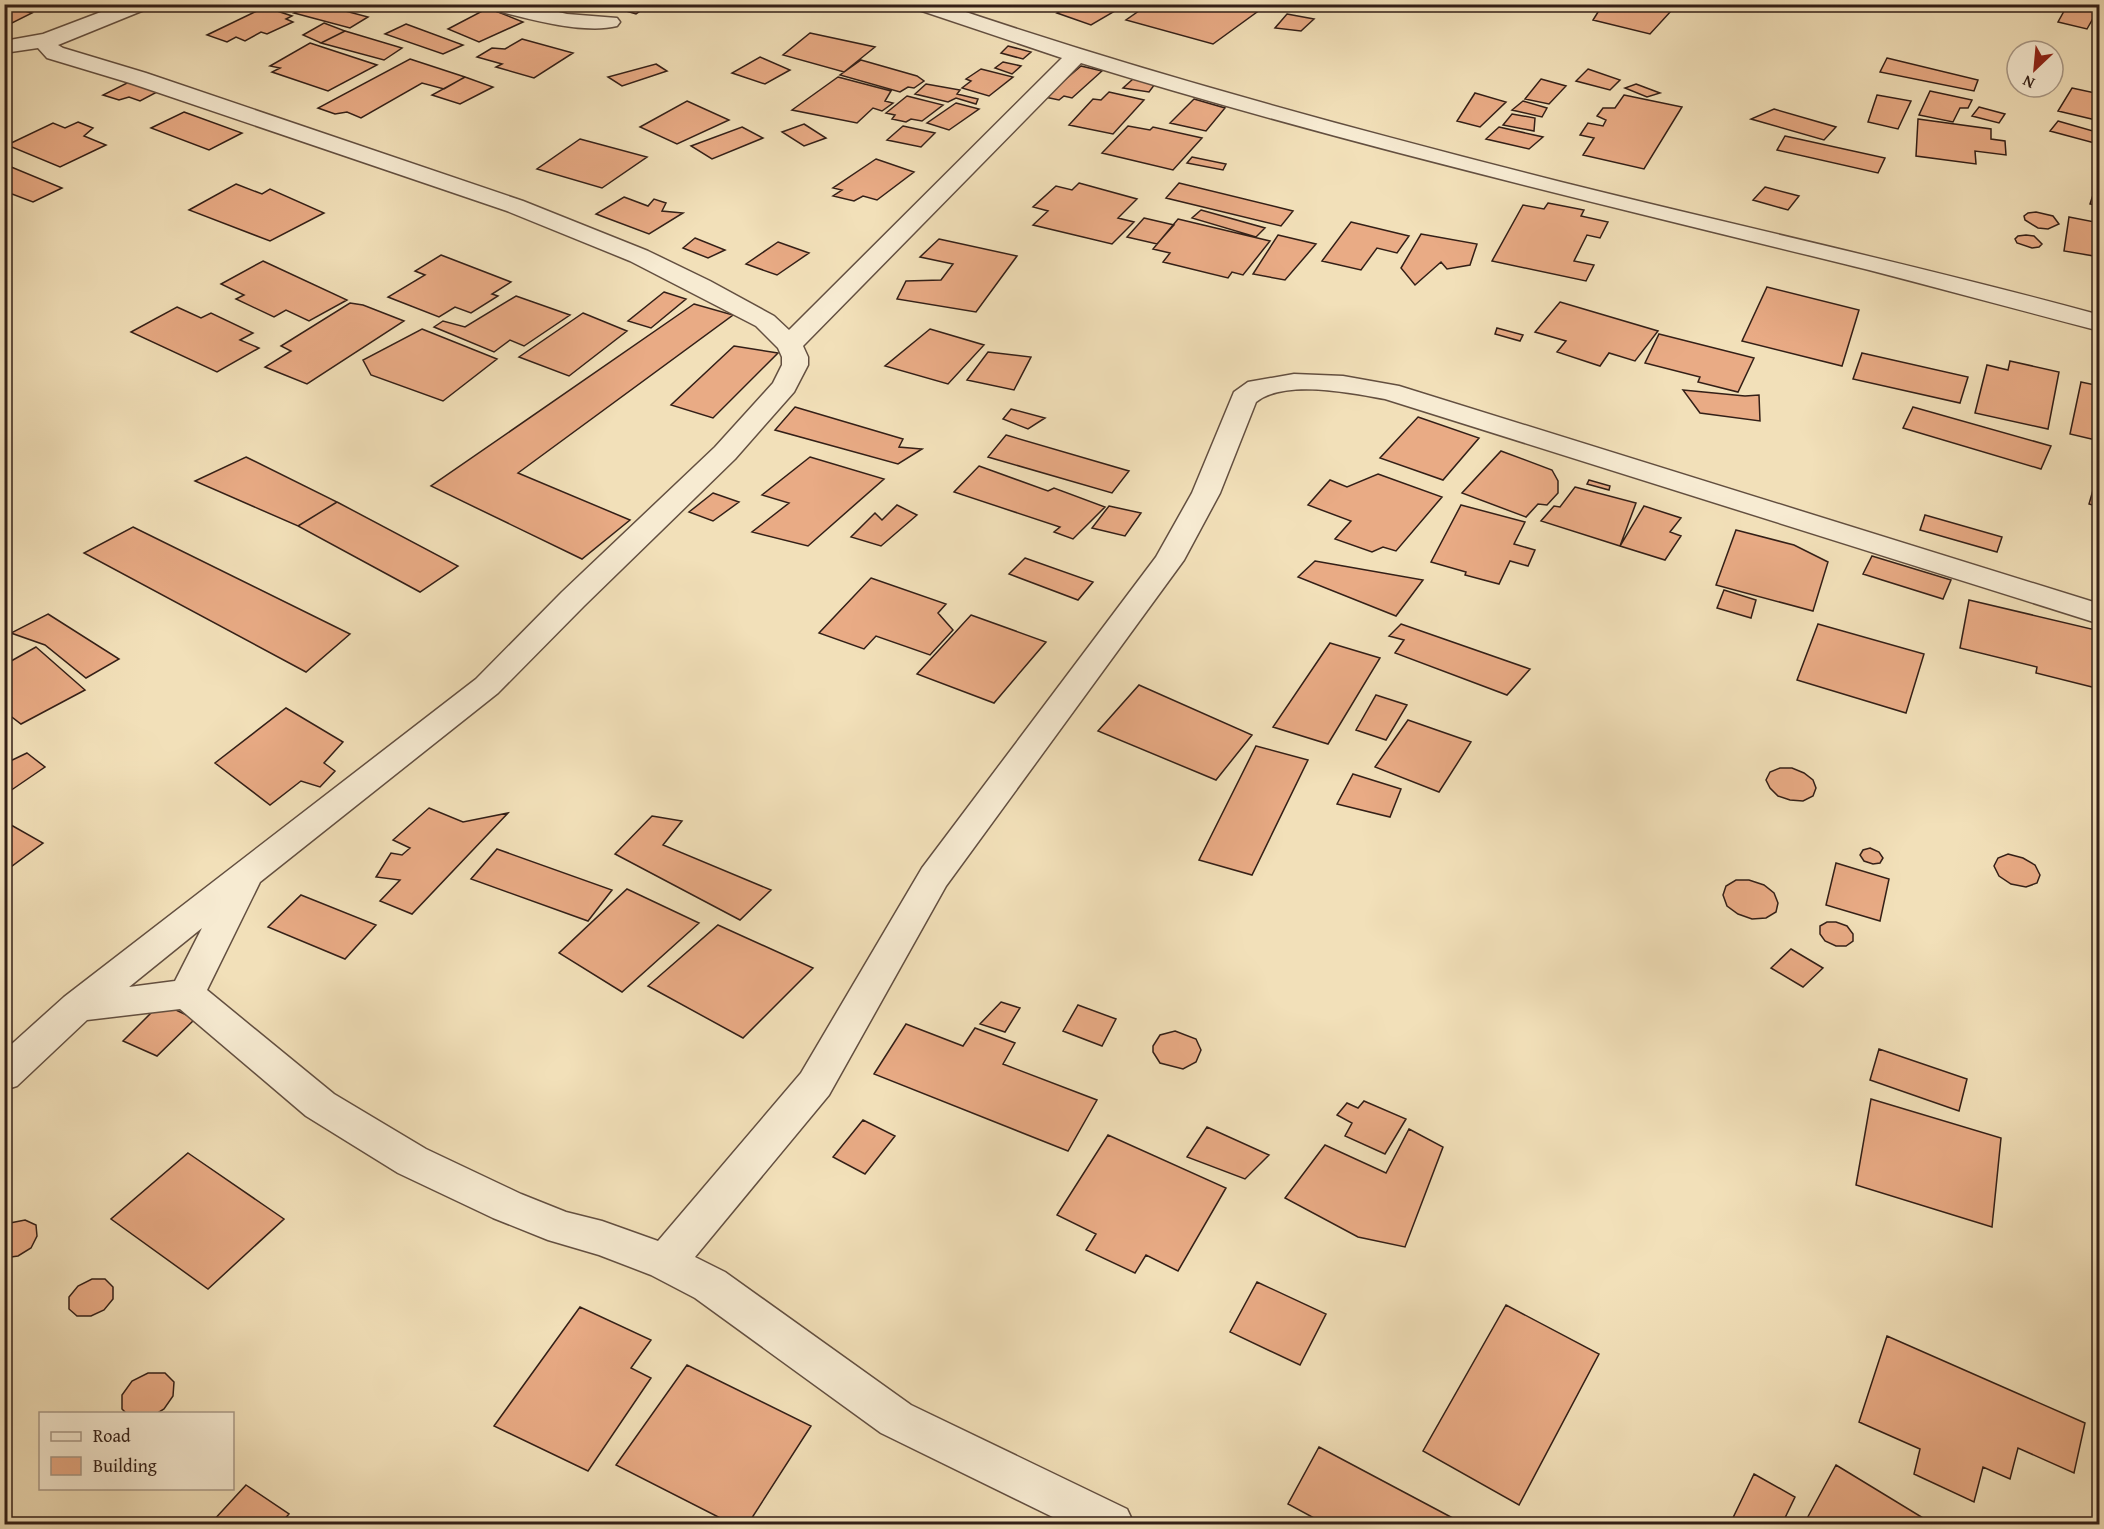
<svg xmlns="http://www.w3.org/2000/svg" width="2104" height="1529" font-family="'Gentium Book Plus',serif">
  <rect width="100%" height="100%" fill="#f2e0b9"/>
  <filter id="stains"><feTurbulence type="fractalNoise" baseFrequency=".00333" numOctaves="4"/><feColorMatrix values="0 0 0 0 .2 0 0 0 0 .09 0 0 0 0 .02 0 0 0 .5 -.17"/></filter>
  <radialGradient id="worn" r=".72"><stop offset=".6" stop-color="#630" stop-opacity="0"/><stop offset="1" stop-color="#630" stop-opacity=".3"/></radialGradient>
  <path fill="#e9ab85" stroke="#331f17" stroke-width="1.5" d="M4 4H21L14 8 32 13 12 23 4 20Z
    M312 4H319L368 17 350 28 294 13Z
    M624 4H650L636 14 626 11 633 7Z
    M1073 4H1096L1115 11 1091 25 1057 13Z
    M1149 4H1268L1213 44 1126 20Z
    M1603 4H1649L1672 10 1650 34 1593 20Z
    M2068 4H2100V6L2087 29 2058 22Z
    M265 7 292 16 286 19 293 22 267 34 261 32 245 41 236 37 227 42 207 35Z
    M488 8 523 22 479 42 448 29Z
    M1287 14 1314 19 1301 31 1275 28Z
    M324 23 345 31 321 43 303 35Z
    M406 24 463 45 443 54 385 34Z
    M345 31 402 48 384 60 321 43Z
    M810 33 875 47 844 72 783 55Z
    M522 39 573 53 534 78 496 67 502 64 477 57 492 48 505 49Z
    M310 43 377 65 328 91 272 72 280 68 270 66Z
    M1008 46 1031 52 1023 59 1001 53Z
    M760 57 790 70 765 84 732 73Z
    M1887 58 1978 80 1974 91 1880 72Z
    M410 59 465 77 444 89 422 83 361 118 347 112 335 114 318 108Z
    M861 60 917 76 924 81 914 88 908 87 900 92 840 75Z
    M1003 62 1021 66 1012 74 995 68Z
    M656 64 667 71 622 86 608 77Z
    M1081 66 1102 71 1072 98 1064 96 1059 100 1045 97Z
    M981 69 1013 77 989 96 962 88 971 81 966 79Z
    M1588 69 1620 80 1610 90 1576 81Z
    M465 77 493 87 460 104 432 95Z
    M838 77 891 91 885 101 893 103 882 111 873 108 857 123 792 110Z
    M1133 79 1155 84 1149 92 1123 88Z
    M1541 79 1566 86 1549 104 1525 99Z
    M129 82 159 91 140 101 129 97 119 100 103 95Z
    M926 84 960 90 957 94 978 99 976 104 956 98 948 102 915 94Z
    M1636 84 1660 93 1647 97 1625 88Z
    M2072 88 2100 94V121L2058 111Z
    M1930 91 1972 100 1968 108H1960L1953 122 1919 115Z
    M1109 92 1144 100 1113 134 1069 125 1093 99 1101 100Z
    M1475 93 1506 102 1480 127 1457 121Z
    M1624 95 1682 107 1644 169 1583 155 1594 138 1580 135 1588 123 1603 126 1606 120 1597 116 1603 108H1615Z
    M1877 95 1911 101 1898 129 1868 122Z
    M907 96 943 105 922 121 911 119 906 122 892 119 895 115 886 113Z
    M1194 99 1225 108 1206 131 1170 123Z
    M687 101 729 120 677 144 640 127Z
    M1523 101 1547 108 1542 117 1512 110Z
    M956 103 979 109 949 130 927 123Z
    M1979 107 2005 114 1999 123 1972 116Z
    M1774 109 1836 127 1824 140 1751 119Z
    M184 112 242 133 209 150 151 128Z
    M1512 114 1535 118 1534 131 1503 125Z
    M1918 119 1991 129V139L2005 141 2006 155 1975 151 1976 164 1916 156Z
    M2058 121 2100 133V142L2098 144 2050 131Z
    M78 122 93 128 84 136 106 145 60 167 7 145 53 123 65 128Z
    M804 124 826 138 804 146 782 132Z
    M903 126 935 133 921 147 887 140Z
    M1128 126 1150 130 1153 127 1202 138 1173 170 1102 153Z
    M742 127 763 138 712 159 691 146Z
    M1499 127 1543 137 1529 149 1486 139Z
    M1785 136 1885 158 1878 173 1777 150Z
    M580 139 647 157 602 188 537 169Z
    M1192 157 1226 164 1223 170 1187 163Z
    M876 159 914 172 877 200 863 196 854 201 833 196 842 190 833 188Z
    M4 164 62 188 33 202 4 191Z
    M2100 174V206L2090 204Z
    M1079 183 1137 199 1118 218 1134 222 1112 244 1033 225 1048 211 1033 207 1056 186 1072 190Z
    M1179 183 1293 211 1281 226 1166 198Z
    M236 184 262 194 270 189 324 213 270 241 189 210Z
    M1765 187 1799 196 1788 210 1753 200Z
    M624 197 648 206 654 199 666 203 662 211 683 213 649 234 596 214Z
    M1548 203 1584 210 1581 216 1608 222 1600 238 1587 235 1574 261 1594 265 1586 281 1492 261 1523 205 1544 209Z
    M1201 210 1265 228 1256 237 1192 218Z
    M2036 212 2053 216 2059 224 2048 229 2038 228 2025 220 2024 216 2028 213Z
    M2069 217 2100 223V257L2064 251Z
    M1144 218 1174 225 1157 244 1127 237Z
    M1178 219 1270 241 1243 275 1232 272 1228 278 1163 262 1170 253 1153 249Z
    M1351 222 1409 236 1397 253 1377 248 1361 270 1322 261Z
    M1421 234 1477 244 1470 265 1447 269 1441 262 1415 285 1401 268Z
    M1278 235 1316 244 1285 280 1253 274Z
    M2026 235 2034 236 2042 244 2039 247 2032 248 2017 243 2015 239 2018 236Z
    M695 238 725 250 708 258 683 248Z
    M939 239 1017 256 976 312 897 299 906 281 941 280 953 264 920 257Z
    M778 242 809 253 777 275 746 264Z
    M441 255 511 282 492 294 498 296 471 313 455 307 439 317 388 297 425 275 415 271Z
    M263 261 347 300 309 321 286 310 274 317 236 299 244 295 221 284Z
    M1767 287 1859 310 1842 366 1742 341Z
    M664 292 686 299 651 328 628 321Z
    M516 296 570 315 524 346 510 340 494 352 434 327 443 321 465 327Z
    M1560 302 1658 331 1635 361 1609 353 1600 366 1557 352 1566 341 1535 332Z
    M350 303 363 305 404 321 307 384 265 367 291 351 281 346Z
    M694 304 733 315 518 473 630 520 582 559 431 486Z
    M177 307 201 318 211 313 253 333 240 340 259 348 217 372 131 332Z
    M583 313 627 331 569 376 519 357Z
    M1497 328 1523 335 1520 341 1495 334Z
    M422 329 497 359 443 401 371 375 363 360Z
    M930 329 984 345 948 384 885 366Z
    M1659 334 1754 358 1738 392 1698 382 1700 377 1645 363Z
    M734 346 778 353 713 418 671 405Z
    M988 352 1031 357 1014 390 967 380Z
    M1862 353 1968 377 1960 403 1853 379Z
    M2010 361 2059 372 2048 429 1975 413 1987 365 2008 370Z
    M2081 382 2100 386V441L2070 434Z
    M1683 390 1745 396 1759 395 1760 421 1700 413Z
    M795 407 903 439 899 447 922 449 898 464 775 430Z
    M1913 407 2051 446 2041 469 1903 428Z
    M1011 409 1045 418 1028 429 1003 419Z
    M1418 417 1479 438 1443 480 1380 458Z
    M1006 435 1129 471 1112 493 988 457Z
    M1501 451 1552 470 1558 481V493L1547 505 1538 504 1526 517 1462 493Z
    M246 457 337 502 298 526 195 481Z
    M810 457 884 479 808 546 752 532 789 503 762 495Z
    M979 466 1048 491 1054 488 1105 507 1073 539 1054 532 1060 527 954 492Z
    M2100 466V507L2089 504Z
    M1378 474 1442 497 1396 551 1383 547 1372 552 1335 539 1351 521 1308 505 1330 480 1347 487Z
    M1589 480 1610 486 1609 490 1587 484Z
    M1575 487 1636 503 1620 546 1541 521 1554 506 1560 507Z
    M713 493 739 502 713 521 689 512Z
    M337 502 458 566 420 592 298 526Z
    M897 505 917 515 881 546 851 537 875 513 882 520Z
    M1461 505 1525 522 1514 544 1535 550 1528 566 1510 561 1499 584 1465 575 1466 572 1431 562Z
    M1109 506 1141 513 1125 536 1092 528Z
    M1644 506 1681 518 1670 532 1681 536 1665 560 1620 546Z
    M1925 515 2002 537 1997 552 1920 530Z
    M133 527 350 634 306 672 84 553Z
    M1736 530 1794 545 1828 562 1813 611 1716 585Z
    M1872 556 1951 580 1943 599 1863 574Z
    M1025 558 1093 582 1078 600 1009 574Z
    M1315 561 1423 580 1396 616 1298 577Z
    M871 578 946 604 938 613 953 630 930 655 876 636 864 649 819 633Z
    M1724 590 1756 600 1751 618 1717 608Z
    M1969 600 2100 631V689L2036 673 2037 667 1960 648Z
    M48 614 119 659 86 678 45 645 11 633Z
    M971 615 1046 642 994 703 917 674Z
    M1401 624 1530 669 1507 695 1395 653 1404 640 1389 636Z
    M1818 624 1924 654 1906 713 1797 680Z
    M1330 643 1380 658 1328 744 1273 727Z
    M36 647 85 690 21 724 4 711V665Z
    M1139 685 1252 735 1216 780 1098 731Z
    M1376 695 1407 705 1386 740 1356 730Z
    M286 708 343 742 324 763 335 771 320 787 301 781 270 805 215 763Z
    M1408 720 1471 742 1439 792 1375 767Z
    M1256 746 1308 760 1252 875 1199 860Z
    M27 753 45 767 10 791 4 788V764Z
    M1780 768H1792L1804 773 1813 780 1816 788 1813 796 1803 801 1790 800 1778 796 1770 788 1766 780 1770 772Z
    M1353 774 1401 789 1390 817 1337 804Z
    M429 808 463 822 508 813 412 914 380 901 400 880 376 877 391 853 402 855 410 848 393 840Z
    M652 816 682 821 663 845 771 890 740 920 615 854Z
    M4 821 43 843 4 872Z
    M1870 848 1879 852 1883 858 1880 863 1873 864 1864 861 1860 855 1863 850Z
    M497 849 612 890 588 921 471 879Z
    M2008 854 2023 858 2035 865 2040 875 2037 883 2026 887 2011 884 1999 876 1994 866 1998 858Z
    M1836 863 1889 879 1880 921 1826 905Z
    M1736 880H1749L1764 885 1774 893 1778 903 1776 912 1766 918 1752 919 1738 914 1727 906 1723 895 1726 886Z
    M627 889 699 923 622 992 559 953Z
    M301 895 376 925 345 959 268 927Z
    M1827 922H1836L1847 926 1853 934V941L1846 946H1836L1825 941 1820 934V926Z
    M718 925 813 968 743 1038 648 986Z
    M1791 949 1823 968 1803 987 1771 968Z
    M1001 1002 1020 1008 1005 1032 980 1024Z
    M161 1003 195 1019 157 1056 123 1041Z
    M1078 1005 1116 1019 1102 1046 1063 1031Z
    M906 1024 963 1046 975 1028 1015 1043 1003 1064 1097 1100 1068 1151 874 1074Z
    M1175 1031 1196 1039 1201 1050 1196 1062 1183 1069 1160 1063 1153 1052V1046L1160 1035Z
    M1879 1049 1967 1079 1959 1111 1870 1080Z
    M1871 1099 2001 1138 1992 1227 1856 1185Z
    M1364 1101 1406 1119 1385 1154 1345 1136 1352 1123 1337 1115 1347 1103 1358 1108Z
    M863 1120 895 1136 865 1174 833 1157Z
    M1207 1127 1269 1155 1245 1179 1187 1157Z
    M1409 1129 1443 1147 1405 1247 1358 1237 1285 1198 1325 1145 1386 1173Z
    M1108 1135 1226 1188 1178 1271 1146 1255 1135 1273 1086 1250 1096 1234 1057 1215Z
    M188 1153 284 1219 208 1289 111 1219Z
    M25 1220 36 1225 37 1236 31 1248 18 1256 4 1258V1227L10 1223Z
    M92 1279H105L113 1287V1299L104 1310 91 1316H77L69 1309V1297L78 1286Z
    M1257 1282 1326 1314 1300 1365 1230 1332Z
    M1506 1305 1599 1354 1519 1505 1423 1451Z
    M580 1307 651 1340 631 1368 651 1378 588 1471 494 1426Z
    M1887 1336 2085 1423 2074 1473 2018 1448 2010 1479 1983 1467 1974 1502 1914 1474 1920 1449 1859 1422Z
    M687 1365 811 1426 748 1524H732L616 1465Z
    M148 1373H165L174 1382 173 1396 164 1409 156 1414H127L122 1409V1395L132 1381Z
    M1319 1447 1464 1524H1325L1288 1504Z
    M1836 1465 1933 1524H1804Z
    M1754 1474 1795 1497 1782 1524H1730Z
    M246 1485 289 1514 280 1524H216L212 1522Z"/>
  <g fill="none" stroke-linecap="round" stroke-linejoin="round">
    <g stroke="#634f40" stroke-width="3">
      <path id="minor" d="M122 4H152L149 8 58 45 63 48 146 73 523 201 648 251 710 281 774 316 789 330 1062 58 913 8 910 4H942C1145 73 1353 129 1561 182 1741 227 1921 266 2100 315V331C2022 311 1946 290 1869 270 1605 205 1341 143 1081 63L803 346 808 357V365L794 392 735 459 584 606 498 693 260 882 207 990 334 1094 426 1149 521 1194 566 1212 602 1221 658 1241 801 1073 922 868 1156 557 1192 493 1234 392 1248 382 1294 374 1343 376 1399 386 2100 604V624L1385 399C1350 393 1285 379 1256 402L1220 493 1184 560 946 886 829 1095 695 1257 725 1272 911 1405 1127 1509 1134 1524H1067L881 1433 695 1298 651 1275 599 1255 548 1240 493 1218 398 1173 306 1116 180 1009 87 1020 17 1086 4 1090V1051L64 997 476 679 562 592 715 447 773 383 782 365V357L778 348 756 326 630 261 507 211 130 83 47 58 38 48 4 53V41L43 34ZM202 928 175 981 129 987Z
        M483 4H524L567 14 617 18 620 22 617 26C583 35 521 17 486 8Z"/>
    </g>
    <use href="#minor" fill="#f7ebd2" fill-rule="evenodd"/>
  </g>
  <rect width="2104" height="1529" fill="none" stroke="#f2e0b9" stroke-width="24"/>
  <rect x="6" y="6" width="2092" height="1517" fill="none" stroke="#331f17" stroke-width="3"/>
  <rect x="12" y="12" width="2080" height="1505" fill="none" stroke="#331f17" stroke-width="1.5"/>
  <rect x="39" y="1412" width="195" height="78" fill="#f7ebd2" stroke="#a99987" stroke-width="1.5"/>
  <rect x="51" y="1432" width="30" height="9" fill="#f7ebd2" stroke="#a99987" stroke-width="1.5"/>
  <text x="93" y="1442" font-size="18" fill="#331f17">Road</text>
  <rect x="51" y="1457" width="30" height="18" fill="#e9ab85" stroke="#a99987" stroke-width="1.5"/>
  <text x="93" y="1472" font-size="18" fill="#331f17">Building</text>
  <g transform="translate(2035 69) rotate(206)"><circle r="28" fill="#f7ebd2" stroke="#a99987" stroke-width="1.5"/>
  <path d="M0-4.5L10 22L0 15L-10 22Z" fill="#8f2418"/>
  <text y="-9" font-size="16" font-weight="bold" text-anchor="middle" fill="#331f17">N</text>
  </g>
  <rect width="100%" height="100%" filter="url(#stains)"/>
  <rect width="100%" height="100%" fill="url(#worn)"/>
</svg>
